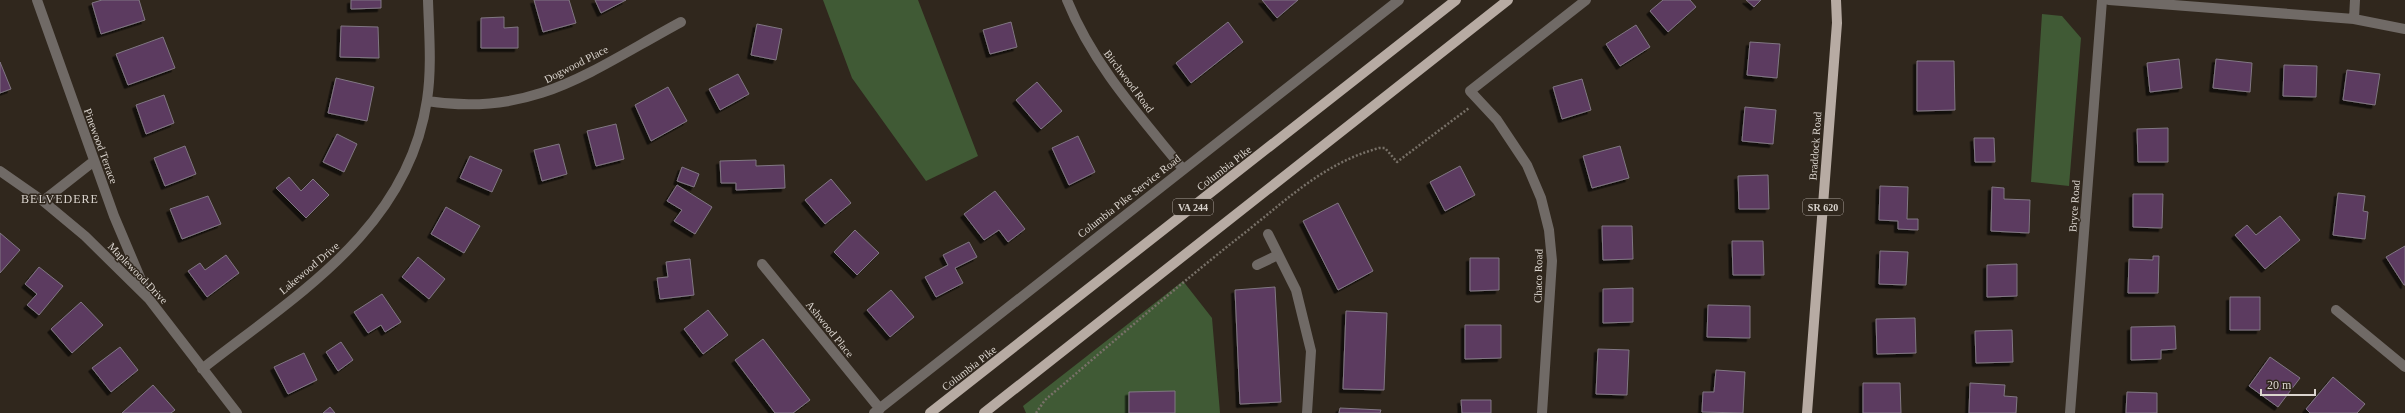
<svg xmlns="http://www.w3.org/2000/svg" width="2405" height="413" font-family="'Times New Roman',serif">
  <defs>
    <filter id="shadow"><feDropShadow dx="-3.5" dy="3.5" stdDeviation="0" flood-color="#0009"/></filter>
  </defs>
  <rect width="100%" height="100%" fill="#30271d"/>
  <path fill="#405a35" d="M823 0H918L978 156 926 181 852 78Z
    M2042 14 2062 16 2081 38 2069 186 2031 182Z
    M1183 281 1212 318 1220 413H1026L1023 406Z"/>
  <path fill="#5b3a60" stroke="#817783" filter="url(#shadow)" d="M102 0H139L145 20 101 34 92 3Z
    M351 0H381V8L351 9Z
    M534 0H569L576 23 543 32Z
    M595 0H626L601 13Z
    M1262 0H1298L1277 18Z
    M1663 0H1690L1696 7 1668 32 1650 11Z
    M1746 0H1761L1754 7Z
    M504 17V28L518 27V48H481V18Z
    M1011 22 1017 47 990 54 983 30Z
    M1228 22 1243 42 1191 83 1176 63Z
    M757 24 782 29 776 60 751 55Z
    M1636 25 1650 47 1620 66 1606 44Z
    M341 26 378 27 379 58 340 57Z
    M163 37 175 68 128 85 116 54Z
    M1750 42 1780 44 1777 78 1747 75Z
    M2179 59 2182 88 2150 92 2147 63Z
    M2216 59 2252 63 2250 92 2213 88Z
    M1917 61H1954L1955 110 1917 111Z
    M0 62 11 89 0 93Z
    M2284 65 2317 66 2316 97 2283 96Z
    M2347 70 2380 74 2375 105 2343 100Z
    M738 74 749 94 720 110 709 89Z
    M336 78 374 87 367 121 328 113Z
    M1582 79 1591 110 1562 119 1553 87Z
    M1037 82 1062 111 1041 129 1016 100Z
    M668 87 687 121 651 141 635 105Z
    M164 95 174 123 146 134 136 105Z
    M1745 107 1776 110 1773 144 1742 141Z
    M616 124 624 159 596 166 587 131Z
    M2168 128V162H2138L2137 129Z
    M337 134 357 144 344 172 323 162Z
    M1078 136 1095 172 1069 185 1052 148Z
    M1974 138H1994L1995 162H1975Z
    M559 144 567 174 542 181 534 150Z
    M185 146 196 174 165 186 154 158Z
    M1620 146 1629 178 1592 188 1583 156Z
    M470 156 502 170 492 192 460 178Z
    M756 160V166L784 165 785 188 736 190V183H721L720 161Z
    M1460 166 1475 195 1445 211 1430 182Z
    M682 167 699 174 694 187 677 181Z
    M1768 175 1769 209H1739L1738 176Z
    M289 177 301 191 313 179 329 195 306 218 276 188Z
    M831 179 851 203 825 224 805 200Z
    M677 185 712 207 695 234 674 221 682 210 667 201Z
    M1880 186 1908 187 1907 219H1918V230L1898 229V221L1879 220Z
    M1992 187 2004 188V199L2030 200 2029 233 1991 231Z
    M995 191 1025 229 1008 242 999 230 984 240 964 214Z
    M2338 193 2365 196 2363 211 2368 212 2365 239 2333 235Z
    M2133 194H2163L2162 228 2133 227Z
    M208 196 221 224 182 239 170 209Z
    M1338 203 1373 271 1338 290 1303 221Z
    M446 207 480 226 464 253 431 234Z
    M2280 216 2300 240 2265 269 2235 235 2247 225 2256 235Z
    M1602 226H1632L1633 259 1603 260Z
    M855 230 879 253 857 275 834 252Z
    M0 233 20 250 0 273Z
    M1732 241H1763L1764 275H1733Z
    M969 242 977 257 955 268 963 283 936 297 925 277 948 265 943 255Z
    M2405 246V285H2404L2386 257Z
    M1880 251 1908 252 1906 285 1879 284Z
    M226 255 239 273 207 297 188 271 200 263 205 270Z
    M2153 256H2159L2158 293H2128L2129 259 2153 260Z
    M418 257 445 279 429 299 402 277Z
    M1470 258H1499V290L1470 291Z
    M690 259 694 295 660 299 657 278 668 277 666 262Z
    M2017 264V296L1987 297V265Z
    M39 267 63 286 39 315 27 305 37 294 25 284Z
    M1275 287 1281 402 1240 404 1235 290Z
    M1633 288V322L1603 323V289Z
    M891 290 914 317 890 337 867 310Z
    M382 294 401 322 385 332 381 325 368 333 354 312Z
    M2230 297H2260V330H2230Z
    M81 302 103 325 72 353 51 329Z
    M1708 305 1750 306V338L1707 337Z
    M708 310 728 335 703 354 684 329Z
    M1346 311 1387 313 1384 390 1343 389Z
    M1915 318 1916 353 1877 354 1876 319Z
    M1465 325H1501V358L1465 359Z
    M2175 326 2176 349 2161 350V359L2131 360V327Z
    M2012 330 2013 362 1976 363 1975 331Z
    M763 339 810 400 793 413H775L735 360Z
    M341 342 353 360 338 371 326 352Z
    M120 347 138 370 111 392 92 368Z
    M1598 349 1629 350 1627 395 1596 394Z
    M304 353 317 380 288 394 274 367Z
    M2270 357 2300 378 2278 407 2249 386Z
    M1716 370 1745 372 1743 413 1702 412 1703 392H1714Z
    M2333 377 2365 404 2357 413H2310L2306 409Z
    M1863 383H1900L1901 413H1863Z
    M1970 383 2005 385 2004 396 2017 397 2016 413H1969Z
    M153 385 175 410 171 413H122Z
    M1175 391V413H1129V392Z
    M2127 392 2157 393V413H2126Z
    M1461 400H1491V413H1462Z
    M330 407 335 413H323Z
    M1340 408 1381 410 1380 413H1339Z"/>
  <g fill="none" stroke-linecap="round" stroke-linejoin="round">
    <path stroke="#787168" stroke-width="2.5" stroke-dasharray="2 2" stroke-linecap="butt" d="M1036 413 1045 400C1112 343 1178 285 1247 231 1291 196 1325 163 1379 148H1385L1397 162 1469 108"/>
    <path stroke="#706a66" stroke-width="10" d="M37 0 114 216 147 294
      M1067 0C1093 65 1140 116 1183 169
      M2109 0 2354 19 2405 29
      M2354 19 2355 0
      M427 101C534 118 592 70 681 22
      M0 171 43 201 85 236 149 299 237 413
      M43 201 94 161
      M1268 234 1296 290 1311 351 1307 413
      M762 264 880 409
      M1257 265 1278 255
      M2336 310 2405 367
      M202 369C296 295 408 229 427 100 432 67 429 33 428 0
      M874 413 1399 0
      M1542 413 1552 261 1549 230 1541 198 1527 165 1497 120 1470 91 1586 0
      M2070 413 2102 0"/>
    <path stroke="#b7aba3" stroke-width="10" d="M930 413 1456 0
      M984 413 1508 0
      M1807 413 1837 23 1836 0"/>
  </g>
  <g text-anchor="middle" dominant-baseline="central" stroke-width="3" stroke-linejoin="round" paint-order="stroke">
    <g fill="#30271d" stroke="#a7a099" stroke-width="1">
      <rect x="1173" y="199" width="40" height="16" rx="3"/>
      <rect x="1803" y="199" width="40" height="16" rx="3"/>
    </g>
    <g font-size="10" font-weight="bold" fill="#dad4ce">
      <text x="1193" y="207">VA 244</text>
      <text x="1823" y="207">SR 620</text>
    </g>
    <g font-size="11" fill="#dad4ce" stroke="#30271d">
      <text transform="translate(576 64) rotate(-27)">Dogwood Place</text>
      <text transform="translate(1129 81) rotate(53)">Birchwood Road</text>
      <text transform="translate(101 146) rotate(70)">Pinewood Terrace</text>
      <text transform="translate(1815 146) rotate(-86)">Braddock Road</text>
      <text transform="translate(1224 168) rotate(-38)">Columbia Pike</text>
      <text transform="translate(1129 196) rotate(-38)">Columbia Pike Service Road</text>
      <text transform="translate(2074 206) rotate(-86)">Bryce Road</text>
      <text transform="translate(309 268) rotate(-40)">Lakewood Drive</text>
      <text transform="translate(138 273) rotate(46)">Maplewood Drive</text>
      <text transform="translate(1538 276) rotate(-89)">Chaco Road</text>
      <text transform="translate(830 329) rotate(51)">Ashwood Place</text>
      <text transform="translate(969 368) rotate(-38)">Columbia Pike</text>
    </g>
    <g font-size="12" letter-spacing="1" fill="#dad4ce" stroke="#30271d">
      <text x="60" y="199">BELVEDERE</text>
    </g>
  </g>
  <path d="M2261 389v6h54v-6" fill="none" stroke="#dad4ce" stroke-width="2"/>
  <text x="2267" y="389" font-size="12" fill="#dad4ce" stroke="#30271d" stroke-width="3" paint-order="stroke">20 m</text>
</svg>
